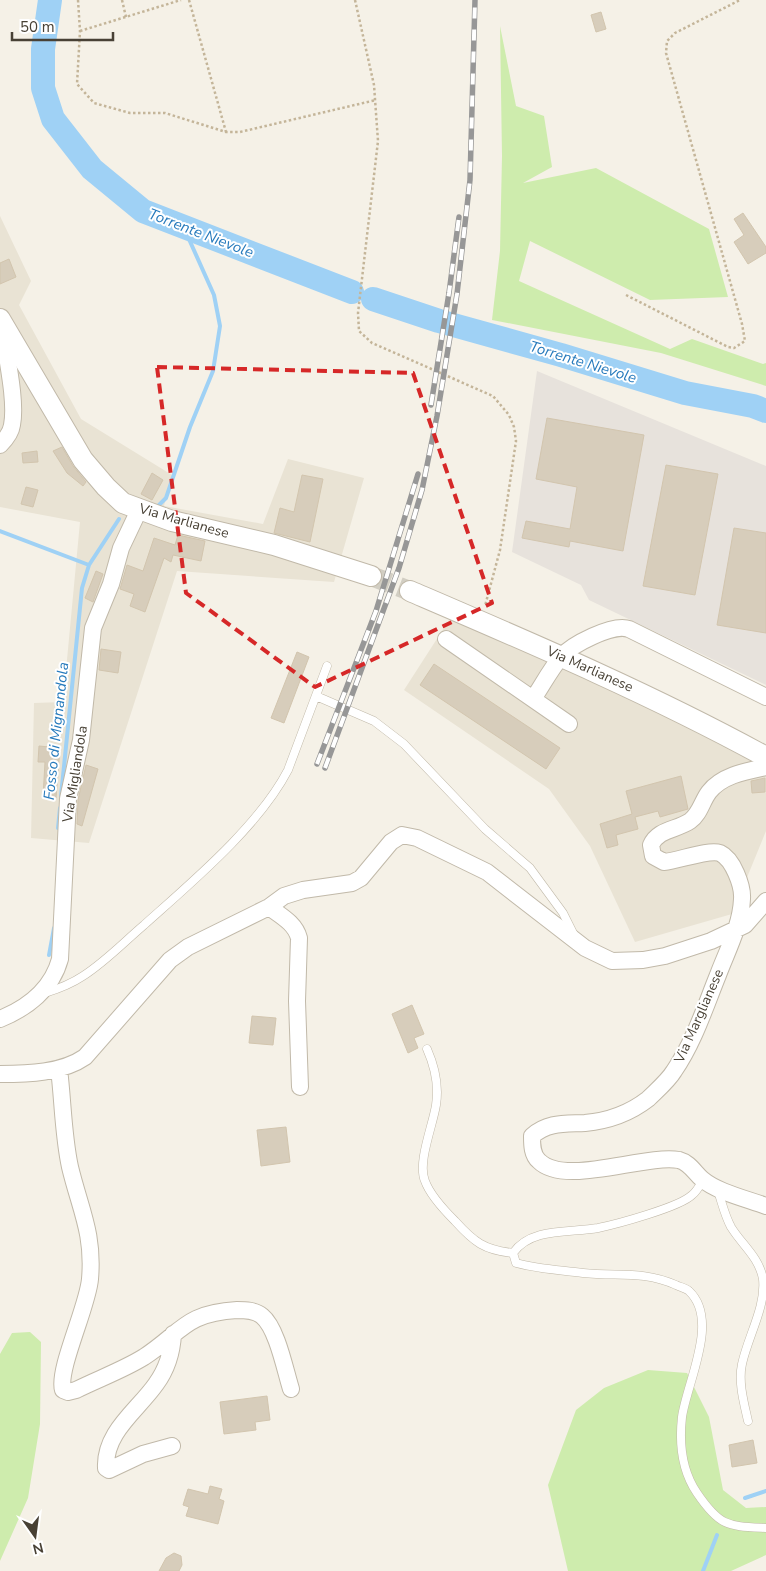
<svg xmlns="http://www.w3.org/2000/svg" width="766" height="1571" font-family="'Nunito Sans',sans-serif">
  <rect width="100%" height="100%" fill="#f5f1e7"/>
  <path fill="#e9e3d4" d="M0 216 31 281 19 305 81 419 172 475 164 506 263 524 288 459 364 478 334 582 177 571 89 843 31 838 34 703 63 702 80 522 0 507Z
    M451 617 607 684 766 762V831L732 914 635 942 590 846 549 789 404 690Z"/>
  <path fill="#e7e2dc" d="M537 371 766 466V685L589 600 581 585 512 552Z"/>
  <path fill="#ceecad" d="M500 26 516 106 544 116 552 167 523 183 596 168 709 229 728 297 650 300 530 241 519 281 670 349 692 339 763 364 766 363V386L661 353 492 320 500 251 502 156Z
    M30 1332 41 1342 40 1424 28 1498 0 1561V1354L12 1333Z
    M648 1370 687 1373 709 1417 723 1490 746 1508 766 1507V1555L731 1571H568L548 1485 576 1410 604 1388Z"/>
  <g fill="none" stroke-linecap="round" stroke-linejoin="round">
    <path stroke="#9fd1f5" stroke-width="4" d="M156 508 166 498 190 427 213 371 220 326 214 295 184 228
      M0 531 89 565
      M61 796 82 588 89 565 119 519
      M58 828 60 808
      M49 955 54 928
      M745 1498 766 1491
      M703 1571 717 1535"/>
    <path stroke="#9fd1f5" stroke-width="24" d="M50 0 43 49V88L53 119 92 169 143 211 352 292
      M373 299 439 321 561 355 685 393 753 406 766 411"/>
  </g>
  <path fill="#d7cdbb" stroke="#d2c5ae" d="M601 12 606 29 596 32 591 15Z
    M743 213 766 247V253L748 264 734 242 744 235 734 219Z
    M9 259 16 277 0 284V263Z
    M547 418 644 435 623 551 570 541 569 547 522 538 526 521 570 529 577 487 536 479Z
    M62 447 73 466 86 482 83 486 67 473 53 451Z
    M37 451 38 462 23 463 22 453Z
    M666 465 718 474 695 595 643 586Z
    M152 473 163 480 152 500 141 494Z
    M302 475 323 479 310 542 274 533 280 508 294 512Z
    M26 487 38 490 33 507 21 504Z
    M734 528 766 533V633L717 625Z
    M178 535 205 541 201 561 173 555 171 562 164 558 145 612 130 606 134 594 120 589 127 565 143 571 154 538 175 545Z
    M96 571 103 574 93 602 85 598Z
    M101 649 121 652 118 673 99 670Z
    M297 652 309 657 284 723 271 718Z
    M434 664 560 748 546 769 420 685Z
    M39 746 60 748 56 798 43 797 45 762H38Z
    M86 765 98 769 82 826 77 824 78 800Z
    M681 776 688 809 660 817 658 811 635 817 638 829 616 835 618 845 607 848 600 824 632 814 626 791Z
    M765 778V792L752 793 751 781Z
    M412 1005 424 1034 414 1038 418 1048 408 1053 392 1014Z
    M252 1016 276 1018 273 1045 249 1043Z
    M286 1127 290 1162 261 1166 257 1130Z
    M267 1396 270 1420 255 1422 256 1430 224 1434 220 1402Z
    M753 1440 757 1463 732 1467 729 1445Z
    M210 1486 222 1489 219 1499 224 1501 218 1524 186 1516 189 1507 183 1505 188 1489 208 1494Z
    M174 1553 181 1556 182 1565 179 1571H159L166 1558Z"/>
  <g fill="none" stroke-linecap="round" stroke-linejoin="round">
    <path stroke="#d2cec3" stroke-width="20" stroke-dasharray="20 10" stroke-linecap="butt" d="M371 576 410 591"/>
    <g stroke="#c1b9a9" stroke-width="9">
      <path id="service" d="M316 696 374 721 404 744 485 829 530 868 563 913 574 935
        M45 993C58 989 71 984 83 976 105 962 124 942 144 925 192 882 259 826 288 770L327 666
        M427 1049C435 1067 439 1086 436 1105 433 1125 417 1163 425 1181 430 1195 444 1210 455 1221 474 1242 484 1250 513 1253
        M703 1180C700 1185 697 1191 692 1195 680 1207 617 1224 598 1228 570 1233 531 1227 513 1253L516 1263C538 1269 561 1270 583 1273 617 1277 642 1270 676 1285 680 1287 686 1288 689 1291 720 1320 687 1382 682 1417 679 1444 682 1471 697 1493 720 1527 728 1526 766 1528
        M718 1191C722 1203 725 1216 731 1227 742 1245 759 1257 763 1279 766 1307 748 1336 742 1364 738 1382 744 1403 748 1421"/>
    </g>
    <g stroke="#c1b9a9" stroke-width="18">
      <path id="minor" d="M0 445C6 439 11 433 12 425 17 400 5 351 2 324
        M446 639 569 724
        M533 699C542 686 550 670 561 657 571 645 613 623 629 629L766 697
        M766 767C747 771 722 775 709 792 702 801 700 814 690 821 677 830 658 829 651 845L653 856 664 862C678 861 708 849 720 853 733 859 743 886 742 899 741 925 727 951 718 975 705 1007 694 1042 674 1071 668 1081 656 1091 648 1099 630 1113 607 1121 585 1123 564 1124 548 1122 532 1136 532 1145 532 1155 539 1161 565 1187 644 1154 679 1160 690 1163 694 1172 702 1179 717 1192 747 1199 766 1206
        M269 907C281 916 295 923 299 938L297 1001 300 1087
        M0 1019C27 1008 52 989 60 959L68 799 81 740 93 628 111 584 121 548 139 510
        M59 1069C63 1101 63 1135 70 1167 80 1209 94 1233 90 1279 88 1306 57 1370 63 1390L68 1392 76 1390C98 1379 123 1370 144 1357 182 1332 185 1313 237 1310 245 1310 255 1310 262 1316 277 1328 285 1370 291 1389
        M0 1074C28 1074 62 1073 85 1057L170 960 188 947 269 907 284 896 303 890 352 883 361 878 391 842 402 835 417 838 487 872 585 948 612 961 643 960 665 956 711 941 745 925 766 901
        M172 1446 143 1454 109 1470 106 1468C104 1432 138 1410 156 1384 167 1369 172 1353 173 1334"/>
    </g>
    <g stroke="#c1b9a9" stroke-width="22">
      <path id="tertiary" d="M0 319 83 460 106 487 123 503 172 521 274 545 371 576
        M410 591C531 643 651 694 766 757"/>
    </g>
    <path stroke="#c4b599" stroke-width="2.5" stroke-dasharray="2.5 2.5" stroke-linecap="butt" d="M78 0 80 31 77 84 94 103 130 113H165L226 132H240L376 100
      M122 0 126 17
      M189 0 226 132
      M355 0 374 85 378 141 358 313 359 331 372 343 493 396 509 415 514 427 516 441 500 550 485 606
      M80 31 181 0
      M626 295 728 347 734 348 745 341 742 324 666 53 667 41 675 33 740 0"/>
    <use href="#service" stroke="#fff" stroke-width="8"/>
    <use href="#minor" stroke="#fff" stroke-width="16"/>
    <use href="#tertiary" stroke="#fff" stroke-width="20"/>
    <g stroke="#979797" stroke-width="5.5">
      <path id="rail" d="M431 405 449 293 459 217
        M317 764 376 611 418 474
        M325 768 399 568 422 490 437 416 457 294 470 180 475 0"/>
    </g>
    <use href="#rail" stroke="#fff" stroke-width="4" stroke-dasharray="11" stroke-linecap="butt"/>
  </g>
  <path fill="none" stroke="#d62828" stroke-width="4" stroke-dasharray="10 6" stroke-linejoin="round" d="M157 367 413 373 492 603 315 687 186 593Z"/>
  <g text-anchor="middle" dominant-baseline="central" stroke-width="4" stroke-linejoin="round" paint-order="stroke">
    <g font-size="14" fill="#484135" stroke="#fff">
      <text transform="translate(184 521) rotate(16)">Via Marlianese</text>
      <text transform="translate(590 669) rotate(24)">Via Marlianese</text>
      <text transform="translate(75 774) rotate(-81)">Via Migliandola</text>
      <text transform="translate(699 1016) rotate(-66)">Via Marglianese</text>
    </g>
    <g font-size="15" font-style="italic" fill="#267abc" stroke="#fff">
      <text transform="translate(201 233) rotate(21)">Torrente Nievole</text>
      <text transform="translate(583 362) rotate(17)">Torrente Nievole</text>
      <text transform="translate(56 731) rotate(-84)">Fosso di Mignandola</text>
    </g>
  </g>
  <g transform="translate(35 1536) rotate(166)" stroke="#ffffff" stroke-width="4" paint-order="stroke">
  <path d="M0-4L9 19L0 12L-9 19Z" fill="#484135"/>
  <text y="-8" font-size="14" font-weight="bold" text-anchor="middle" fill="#484135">N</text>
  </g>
  <path d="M12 32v8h101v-8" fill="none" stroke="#484135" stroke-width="2.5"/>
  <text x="20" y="32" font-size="15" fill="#484135" stroke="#ffffff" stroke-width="4" paint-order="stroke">50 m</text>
</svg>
